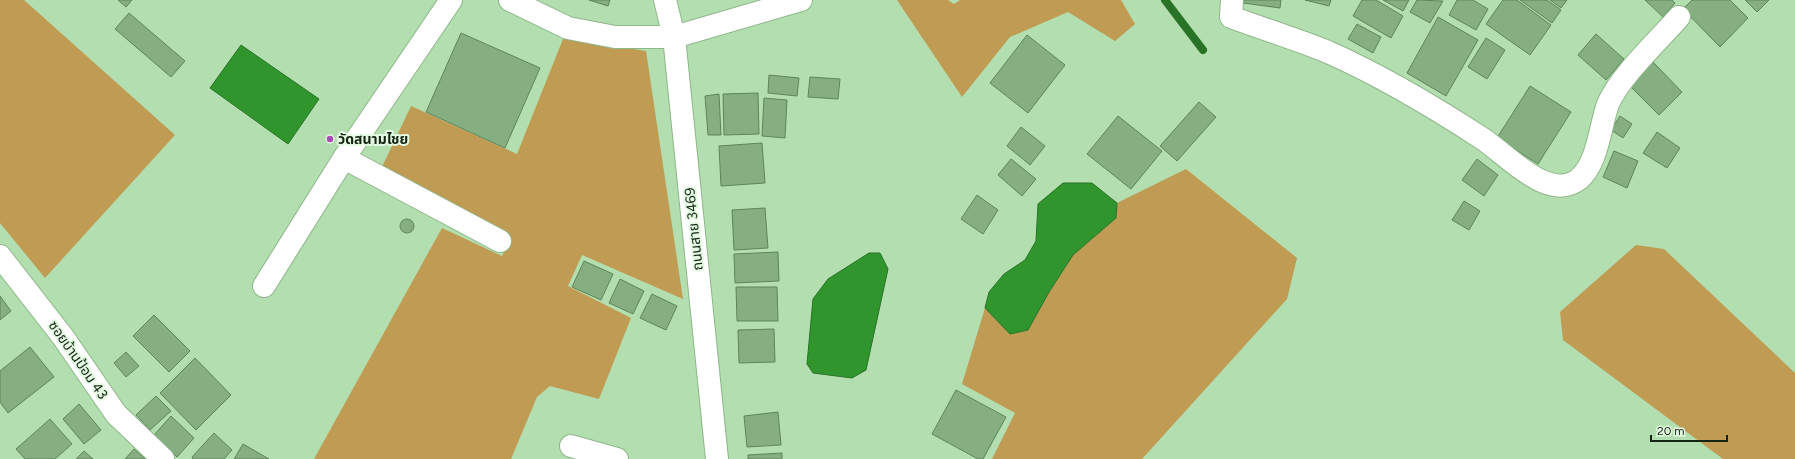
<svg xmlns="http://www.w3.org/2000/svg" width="1795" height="459" font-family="Figtree,'Noto Sans Thai',sans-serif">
  <rect width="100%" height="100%" fill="#b3deaf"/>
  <path fill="#c09b53" d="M0 0H24L175 135 45 278 0 223Z
    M897 0H948L954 4 960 0H1121L1135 24 1115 41 1068 12 1010 37 962 97Z
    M565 34 582 41 646 51 683 299 582 255 568 286 631 318 599 399 550 386 537 397 511 459H314L442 228 502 256 511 237 382 167 411 106 517 154Z
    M1186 169 1297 258 1287 299 1142 459H992L1015 413 962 384 985 308 1010 334 1028 330 1049 292 1073 255 1116 218 1117 203Z
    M1636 245 1664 249 1795 373V459H1723L1563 340 1560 312Z"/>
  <path fill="#31952e" stroke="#297326" d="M241 45 319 99 288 144 210 88Z
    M1063 183H1092L1117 203 1116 218 1073 255 1049 292 1028 330 1010 334 985 308 989 292 1004 274 1025 260 1036 241 1038 204Z
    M869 253H880L888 269 866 370 852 378 813 373 807 364 813 299 828 279Z"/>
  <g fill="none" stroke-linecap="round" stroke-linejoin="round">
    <path stroke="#297326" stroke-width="8" d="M1165 0 1203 50"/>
  </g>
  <path fill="#85ae81" stroke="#5e855a" d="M118 0H132L126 7Z
    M589 0H610L608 6Z
    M1244 0H1281L1280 8 1243 3Z
    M1305 0H1331L1329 6Z
    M1362 0H1376L1403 16 1391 38 1353 16Z
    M1383 0H1409L1403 11Z
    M1417 0 1443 1 1430 23 1410 12Z
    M1457 0H1473L1488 9 1476 30 1449 15Z
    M1503 0H1517L1551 25 1530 55 1486 24Z
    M1520 0H1547L1561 10 1552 23Z
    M1550 0H1567L1561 8Z
    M1645 0H1672L1675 3 1663 17Z
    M1692 0H1730L1748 18 1720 47 1683 9Z
    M1745 0H1769L1757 12Z
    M129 13 185 61 171 77 115 29Z
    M1438 17 1478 40 1446 96 1407 73Z
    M1357 24 1381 37 1373 53 1348 39Z
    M461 33 540 68 505 148 426 112Z
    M1596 34 1624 59 1606 80 1578 55Z
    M1027 35 1065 65 1028 113 990 83Z
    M1486 38 1505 50 1487 79 1468 67Z
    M1653 62 1682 92 1659 115 1629 85Z
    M769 75 799 78 797 96 768 93Z
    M810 77 840 79 838 99 808 97Z
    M1530 86 1571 112 1538 164 1497 138Z
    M758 93 759 134 724 135 723 94Z
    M719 94 721 135H708L705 96Z
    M764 98 787 100 785 138 762 136Z
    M1199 102 1216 117 1177 161 1160 146Z
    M1118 116 1162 151 1131 189 1087 154Z
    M1620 116 1632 124 1623 138 1611 130Z
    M1021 127 1045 146 1030 165 1007 146Z
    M1657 132 1680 148 1667 168 1643 153Z
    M762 143 765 183 721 186 719 146Z
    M1614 151 1638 161 1627 188 1603 177Z
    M1011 159 1036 179 1022 196 998 175Z
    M1477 159 1498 175 1484 196 1462 180Z
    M977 195 998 210 983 234 961 219Z
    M1464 201 1480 211 1469 230 1452 220Z
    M765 208 768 248 734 250 732 210Z
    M400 226a7 7 0 1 1 14 0a7 7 0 1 1-14 0Z
    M778 252 779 281 735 283 734 254Z
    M584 261 613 274 601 300 572 287Z
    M620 279 644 291 633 314 609 303Z
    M736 287H777L778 321H737Z
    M652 294 677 306 666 330 640 318Z
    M0 296 11 311 0 320Z
    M154 315 190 351 169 372 133 336Z
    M774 329 775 362 739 363 738 330Z
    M30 347 54 377 8 413 0 402V371Z
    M126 352 139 366 126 377 114 363Z
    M195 358 231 395 196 430 160 393Z
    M956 390 1006 417 983 459H978L932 434Z
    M156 396 171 411 150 430 136 415Z
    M79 404 101 430 84 444 63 419Z
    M778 412 781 445 747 447 744 416Z
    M171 416 194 438 177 457 154 435Z
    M50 419 72 444 55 459H25L16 449Z
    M214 433 232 450 224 459H193L192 457Z
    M243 444 269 459H234Z
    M134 449 145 459H125Z
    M84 451 93 459H76Z
    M782 453V459H748V455Z"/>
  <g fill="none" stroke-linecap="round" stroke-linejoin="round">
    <g stroke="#8eb78a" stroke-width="24">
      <path id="minor" d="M510 0 568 28 615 37H674L801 0
        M665 0 674 37 717 459
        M1232 0 1231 17C1263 29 1296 39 1328 52 1382 76 1434 107 1483 139 1507 155 1549 203 1579 179 1598 163 1600 126 1608 104 1620 76 1658 41 1679 17
        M344 158 500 241
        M0 256 63 337 116 414 163 459
        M264 286 344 158 451 0
        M571 446 617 459"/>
    </g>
    <use href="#minor" stroke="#fff" stroke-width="22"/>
  </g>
  <circle fill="#a84bb5" stroke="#e3f9e1" stroke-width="1.5" cx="330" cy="139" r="4"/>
  <g text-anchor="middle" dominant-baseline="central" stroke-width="4" stroke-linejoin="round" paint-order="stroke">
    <g font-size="14" font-weight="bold" fill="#152514" stroke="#e3f9e1" text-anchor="start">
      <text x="338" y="139">วัดสนามไชย</text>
    </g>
    <g font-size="14" fill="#152514" stroke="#e3f9e1">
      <text transform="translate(694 229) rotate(-96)">ถนนสาย 3469</text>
      <text transform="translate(78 360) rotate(55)">ซอยบ้านป้อม 43</text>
    </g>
  </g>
  <path d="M1651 435v6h76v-6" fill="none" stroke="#152514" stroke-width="2"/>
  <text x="1657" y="435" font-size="12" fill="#152514" stroke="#e3f9e1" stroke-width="3" paint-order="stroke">20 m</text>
</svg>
